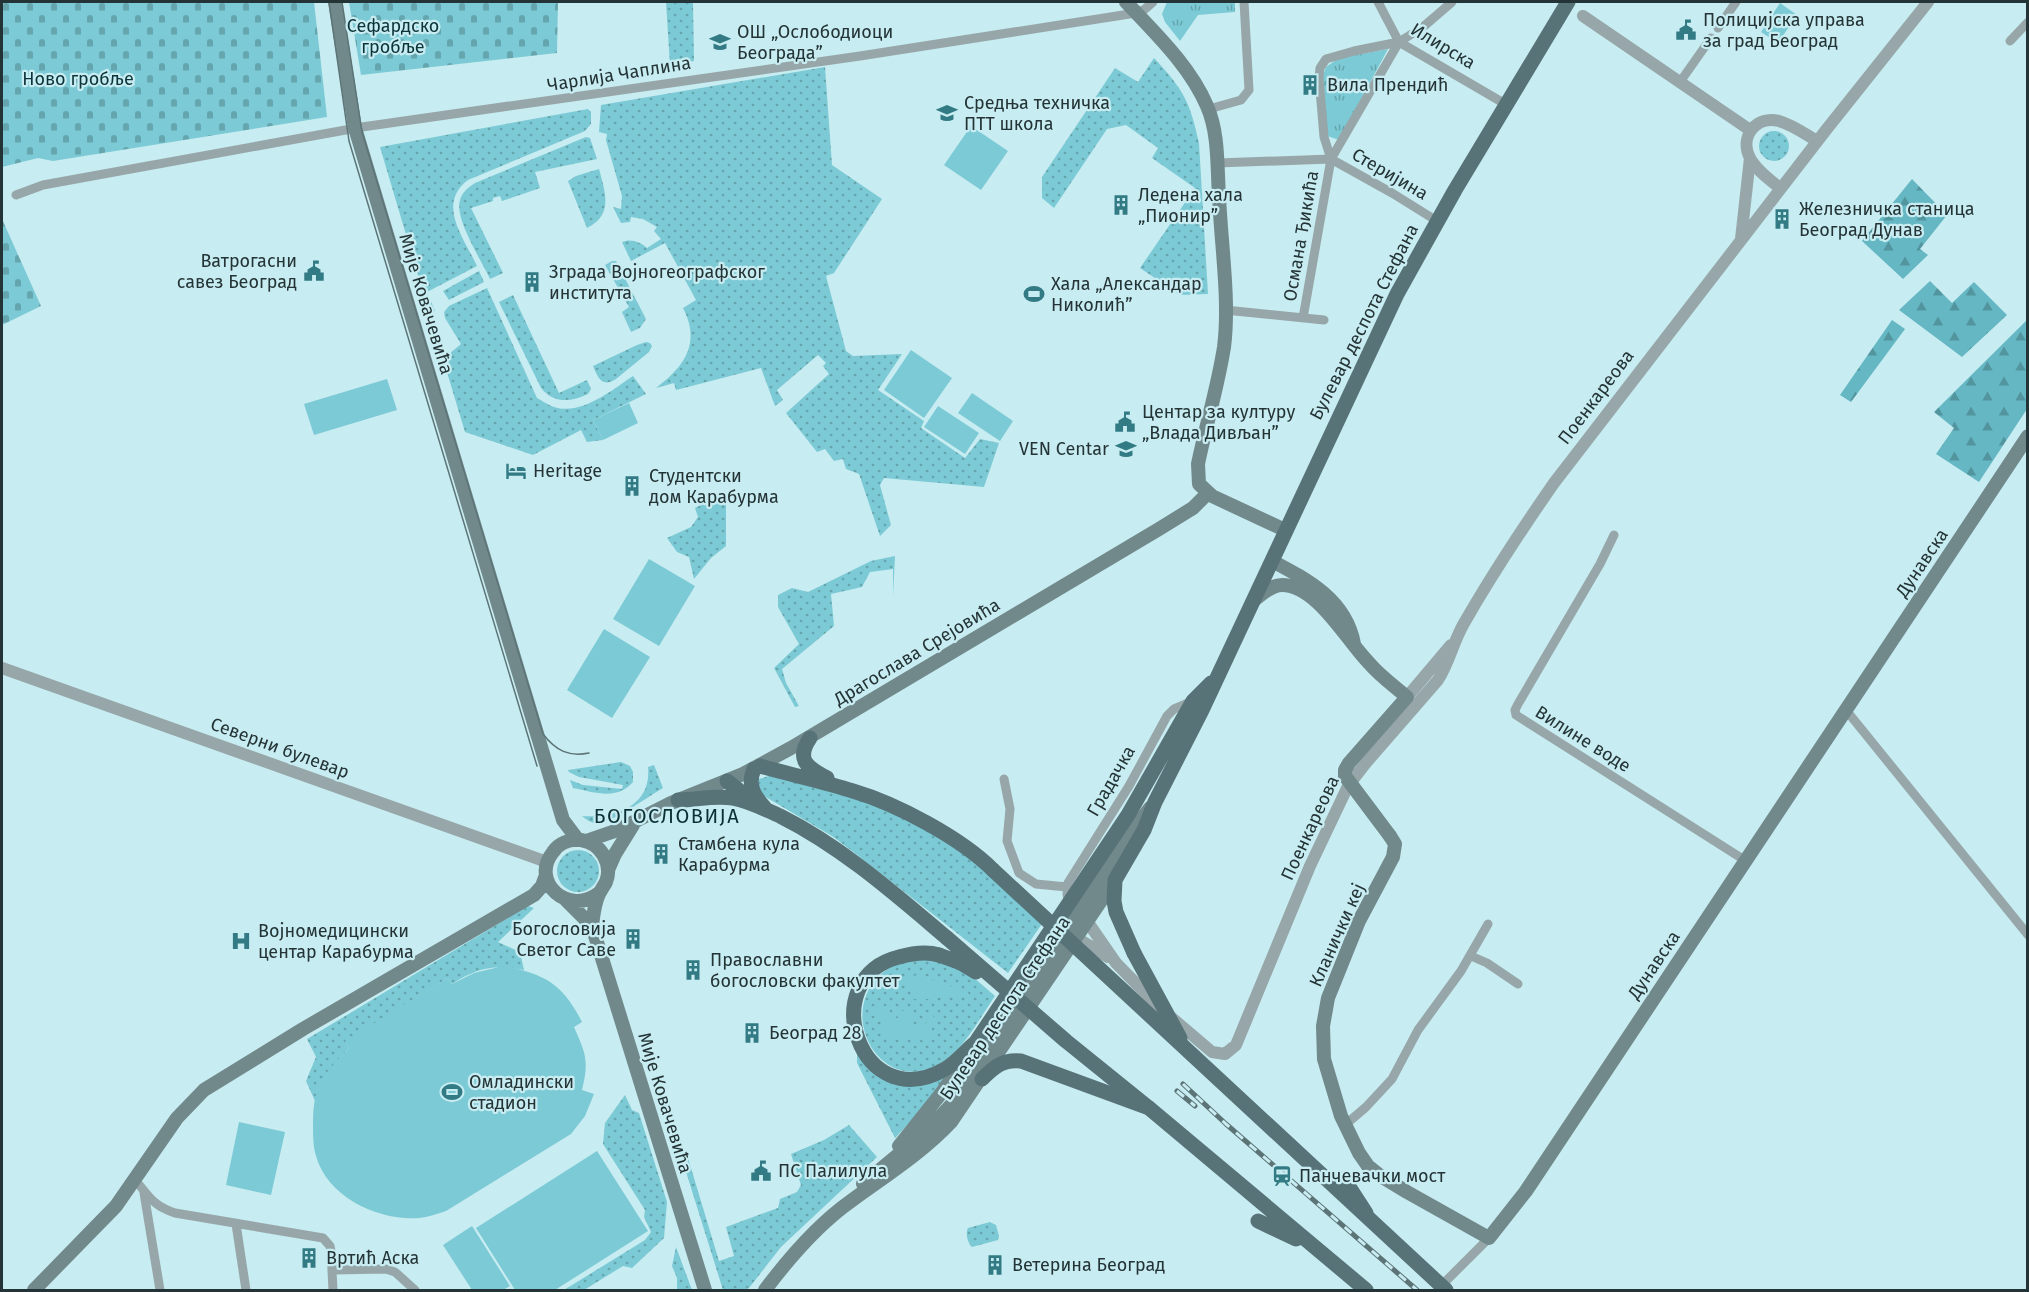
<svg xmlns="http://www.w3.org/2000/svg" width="2029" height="1292" font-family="'Fira Sans',sans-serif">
  <defs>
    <pattern id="grass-dots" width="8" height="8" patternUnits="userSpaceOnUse" patternTransform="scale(1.5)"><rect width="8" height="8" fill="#7ccad5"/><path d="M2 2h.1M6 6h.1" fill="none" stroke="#65a5ae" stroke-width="1.8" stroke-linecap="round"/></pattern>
    <pattern id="forest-firs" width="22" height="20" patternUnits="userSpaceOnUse" patternTransform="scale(1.5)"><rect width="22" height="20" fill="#64b7c3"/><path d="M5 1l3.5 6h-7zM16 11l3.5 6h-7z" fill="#52959f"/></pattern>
    <pattern id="cemetery-stones" width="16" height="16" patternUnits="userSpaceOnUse" patternTransform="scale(1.5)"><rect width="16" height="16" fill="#7ccad5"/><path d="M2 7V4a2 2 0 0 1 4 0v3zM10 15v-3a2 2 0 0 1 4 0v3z" fill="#65a5ae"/></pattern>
    <pattern id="park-tufts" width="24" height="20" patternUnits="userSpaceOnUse" patternTransform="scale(1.5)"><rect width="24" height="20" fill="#7ccad5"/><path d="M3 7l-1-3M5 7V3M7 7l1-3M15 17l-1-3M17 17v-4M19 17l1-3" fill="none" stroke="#65a5ae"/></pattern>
  </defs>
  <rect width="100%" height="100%" fill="#c7ecf1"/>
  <path fill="url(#grass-dots)" d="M666 2H693L694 61 670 65Z
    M1154 58C1184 90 1190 102 1199 143L1208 294 1180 295 1140 268 1195 188 1152 158 1158 148 1126 125 1107 129 1054 208 1042 198V177L1115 68 1138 82Z
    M825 67 832 165 882 199 834 273 826 276 846 351 853 356 902 354 878 390 924 421 921 428 965 458 980 439 999 443 984 487 884 478 880 485 891 525 880 536 859 474 846 469 843 459 834 461 825 449 817 452 786 413 829 374 823 366 826 363 818 355 777 390 783 400 775 406 761 368 676 390 674 383 656 388C685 366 701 343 683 308L696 300 665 243 631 261 622 242C630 238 641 242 647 248L661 239 654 231 657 227 643 219 631 217 630 222 621 223 613 207 621 209 622 196 606 140 607 134 599 132 601 105Z
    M588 109 591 112V124L585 131 468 180C436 204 464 238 477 266L427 292 435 311 429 312 380 147Z
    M1759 146a15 15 0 1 1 30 0a15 15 0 1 1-30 0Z
    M586 137 590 138 597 159 535 172 540 188 502 201 500 196 493 198V201L471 208 503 273 490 279C482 261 454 219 460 200 462 192 469 187 475 183Z
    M599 169C605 192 614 215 587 228L568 181 576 176Z
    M612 261H616L646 319 640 328 631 332 622 312 629 307 605 265Z
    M479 271 484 282 449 300 443 291Z
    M487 288 537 398C543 401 548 405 554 407 581 416 612 390 633 376L646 394 593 420 603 440 587 442 581 430 533 455 465 432 443 359 461 344 445 318 444 312 449 306Z
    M513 295 559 393 587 380 591 389 588 394C571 402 554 404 541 388L499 302Z
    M646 342 650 343 652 346 649 352 616 379C602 388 598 378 593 366L637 345Z
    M714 498 726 502V546L711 558 694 579 689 557 677 552 667 538 691 527 698 517 695 508Z
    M895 556 893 596V569L870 572 862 587 831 594 834 626 782 669 786 683 799 706 795 707 774 668 799 644 778 607V595L792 588 808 592 871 561Z
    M621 762 630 766 633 772V782C617 801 594 792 573 788L570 780 583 785 622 789 623 785 579 777 569 772 568 770Z
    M654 765 663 788C649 796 613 822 599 823 592 824 587 820 582 816 614 818 652 807 648 767Z
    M772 775 838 790 937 830 1046 918 1008 973 856 854 832 836 764 796 758 787 759 779Z
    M557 871a21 21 0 1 1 42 0a21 21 0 1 1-42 0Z
    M528 906 534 908 498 942 520 952 524 970C495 964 477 968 452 984L448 978 346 1042 349 1048C332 1066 322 1077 315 1101L306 1081 316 1057 307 1039Z
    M913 957 948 964 973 977 995 996C979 1019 964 1050 939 1064 882 1097 835 1016 881 974 890 966 902 962 913 957Z
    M857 1053 877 1071 947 1075 923 1108 895 1138 857 1063Z
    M625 1095 632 1110 639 1113 667 1202 664 1238 632 1268 623 1266 584 1290H564L645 1240 651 1232 644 1217 645 1210 603 1144 605 1123Z
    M849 1125 877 1157 781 1247 749 1288 746 1290H723L682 1159 688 1158 719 1261 734 1256 726 1227 778 1208 780 1199 797 1192 801 1185 791 1154 824 1140Z
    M990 1222 996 1225 999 1236 998 1240 972 1247C968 1243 965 1234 968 1228Z
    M676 1247 692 1290H677V1278L672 1266Z"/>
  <path fill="url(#forest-firs)" d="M1912 179 1947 215 1920 249 1928 255 1903 279 1862 241Z
    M1930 281 1952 303 1974 282 2007 315 1962 357 1899 310Z
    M1892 320 1905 329 1851 402 1840 395Z
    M2027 320V409L1979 482 1936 454 1954 428 1934 412Z"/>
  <path fill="url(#cemetery-stones)" d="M2 2H314L327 117 53 161 38 158 2 167Z
    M349 2H558L557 53 361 75Z
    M2 219 41 306 2 325Z"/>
  <path fill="url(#park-tufts)" d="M1167 2H1235V12L1198 15 1180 41 1165 22 1162 14Z
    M1388 49 1339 140 1327 136 1322 79 1326 67 1339 58Z"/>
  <path fill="#7ccad5" d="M1780 3 1797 15 1778 43 1761 32Z
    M971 126 1008 151 981 190 944 165Z
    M911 350 952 378 924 418 884 390Z
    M387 379 397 410 314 435 304 404Z
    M972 393 1013 421 1000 441 958 413Z
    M629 403 638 423 603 440 593 420Z
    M938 406 979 433 965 454 924 427Z
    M649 559 695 586 659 646 613 619Z
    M604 629 650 657 612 718 567 690Z
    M503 966C544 973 563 984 582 1022L574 1027C586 1054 589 1061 582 1090L594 1094 585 1116 571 1134 446 1211C437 1214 428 1217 419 1218 379 1221 328 1198 316 1156 313 1146 313 1135 313 1124 313 1111 314 1096 320 1084 326 1070 339 1059 349 1048L345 1041 448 978 452 984 474 973Z
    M916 975 923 979V987L928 981 934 980 937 985 959 987 968 992 969 995 956 999 937 993 929 999H914L912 993 914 986 905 981Z
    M877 1005 883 1007 888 1005 890 1015 897 1018H904L895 1016 892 1010 911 1011 913 1014V1022L904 1018 909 1023 915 1024 925 1029 928 1014 930 1013 935 1018 929 1037 925 1038 926 1032V1031L924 1036 920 1041 914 1040 907 1036 902 1040 889 1039C880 1028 886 1024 875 1013Z
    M239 1122 285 1132 271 1195 226 1185Z
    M597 1151 648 1231 555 1290H515L476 1228Z
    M472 1226 510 1286 503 1290H472L443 1245Z"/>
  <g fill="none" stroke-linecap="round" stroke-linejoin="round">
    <path stroke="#97a7a9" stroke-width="9" d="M1378 2 1399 42 1507 105
      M1718 28 1736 2
      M2010 41 2028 22
      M1680 82 1711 38
      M1209 109 1241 100 1249 90 1244 2
      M1331 159 1324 137 1319 78 1320 68 1326 59 1354 51 1399 42 1423 27 1452 2
      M1217 163 1331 159 1392 193 1437 221
      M16 195 43 185 362 127 860 56 1136 13 1145 9 1153 2
      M1225 310 1324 320
      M1303 318 1331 159 1399 42
      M1614 535 1600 564 1518 704 1515 710 1516 715 1746 861
      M1846 710 2028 935
      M1004 779 1010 809 1007 841 1019 873 1036 884 1067 887
      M1069 904 1067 894 1068 883 1129 786 1167 716 1174 709 1193 701
      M1471 956 1487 963 1518 984
      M1345 1125 1366 1107 1392 1079 1418 1030 1461 971 1488 924
      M134 1179C149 1195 151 1205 175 1213L323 1238 330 1246 331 1251 333 1290
      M144 1193 160 1290
      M236 1224 246 1290
      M333 1270 386 1269 395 1272 415 1290
      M1438 1289 1489 1238"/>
    <path stroke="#97a7a9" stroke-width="12" d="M1583 16 1750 130
      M1780 188C1770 180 1756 170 1750 158 1739 137 1756 115 1779 121 1793 125 1805 134 1817 141
      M1741 239 1750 158
      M2 668 547 862
      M1407 697 1451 645
      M1087 921 1116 963 1159 1007
      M1075 937 1108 957
      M1172 1018 1212 1052 1225 1054 1236 1045 1310 866 1348 786 1365 764 1438 680C1449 663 1453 643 1463 625 1491 576 1522 529 1554 483L1826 130 1928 2"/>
    <path stroke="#72898c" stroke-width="14" d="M335 2 355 128 563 820 578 840
      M1126 2C1155 33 1190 66 1207 106 1219 133 1217 167 1219 196 1221 244 1230 301 1224 347 1218 386 1206 425 1198 464L1199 484 1212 496 1285 530
      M1272 561C1308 580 1346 600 1354 644
      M1254 600C1262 594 1271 585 1282 585 1317 585 1347 641 1369 663 1380 676 1394 686 1407 697L1349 763 1345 770V776
      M1390 836 1395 844 1393 857 1359 921 1328 998 1323 1026 1324 1059 1341 1116 1359 1153 1368 1166 1379 1175 1407 1192 1489 1238 1526 1191 2028 436
      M586 841 618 830 671 803 743 774 791 748 1159 529 1193 508 1208 493
      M608 870 615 854 633 825
      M566 900 592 926 705 1290
      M592 926C593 917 594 908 597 899 599 892 603 888 606 882 613 864 601 843 581 840 570 839 559 843 553 852 529 882 569 917 599 893
      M899 1146 943 1091 970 1051
      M863 1184 927 1131 952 1104 1136 826 1150 808
      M34 1290 116 1206 177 1118 204 1090 303 1029 534 895 542 886 546 875
      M765 1290C789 1258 817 1225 851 1201 885 1176 922 1153 951 1122L1115 880"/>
    <path stroke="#577378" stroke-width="15" d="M810 738C795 760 808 768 827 778
      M760 766C791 775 822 781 853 791 897 804 961 838 993 870
      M754 769C747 785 754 796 765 808
      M727 781 751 800
      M678 800C697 800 713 795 733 798 750 801 764 809 780 816 842 847 895 894 947 938
      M1134 953 1116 912 1114 901 1115 880 1144 830 1155 802 1202 710 1397 294 1455 190 1568 2
      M939 955C926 951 913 953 899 957 814 978 860 1118 945 1069 957 1062 966 1050 976 1042L1128 815 1193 701 1211 683
      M982 1079C994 1067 1003 1059 1021 1061L1149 1108 1366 1290
      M1344 1179 1366 1213
      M1258 1221 1296 1239"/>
    <path stroke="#5d7477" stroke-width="1.5" d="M329 2 349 141 537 766
      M342 2 362 132 543 734C556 751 569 757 589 753"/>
    <g stroke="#5d7477" stroke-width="5">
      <path id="rail" d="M1183 1084 1226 1124 1417 1290
        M1177 1091 1195 1106"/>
    </g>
    <use href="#rail" stroke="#c7ecf1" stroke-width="3" stroke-dasharray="9" stroke-linecap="butt"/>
    <path stroke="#72898c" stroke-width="14" d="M1345 776 1390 836"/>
    <path stroke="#577378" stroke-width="15" d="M993 870 1446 1290
      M947 938 1066 1041 1149 1108
      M1134 953 1180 1038
      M939 955 961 963 976 972"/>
  </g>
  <defs>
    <g id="civic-bare" transform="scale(1.62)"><path d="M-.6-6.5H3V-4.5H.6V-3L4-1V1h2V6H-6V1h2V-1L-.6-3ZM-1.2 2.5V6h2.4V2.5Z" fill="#327a84" stroke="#c7ecf1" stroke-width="2.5" paint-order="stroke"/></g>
    <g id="school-bare" transform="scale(1.62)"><path d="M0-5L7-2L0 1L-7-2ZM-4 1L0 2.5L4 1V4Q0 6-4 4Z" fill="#327a84" stroke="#c7ecf1" stroke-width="2.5" paint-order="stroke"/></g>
    <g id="building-bare" transform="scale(1.62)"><path d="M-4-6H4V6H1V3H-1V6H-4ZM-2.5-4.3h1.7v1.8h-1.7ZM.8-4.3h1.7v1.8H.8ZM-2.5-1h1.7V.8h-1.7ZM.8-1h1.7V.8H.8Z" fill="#327a84" stroke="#c7ecf1" stroke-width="2.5" paint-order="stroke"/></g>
    <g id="stadium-bare" transform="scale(1.62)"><path d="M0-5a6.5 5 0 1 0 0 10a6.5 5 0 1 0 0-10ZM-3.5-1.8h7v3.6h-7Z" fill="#327a84" stroke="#c7ecf1" stroke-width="2.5" paint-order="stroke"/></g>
    <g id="hotel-bare" transform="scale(1.62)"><path d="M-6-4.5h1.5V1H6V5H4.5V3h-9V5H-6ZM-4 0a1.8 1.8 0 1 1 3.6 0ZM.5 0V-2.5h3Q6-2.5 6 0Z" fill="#327a84" stroke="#c7ecf1" stroke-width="2.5" paint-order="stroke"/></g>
    <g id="hospital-bare" transform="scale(1.62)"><path d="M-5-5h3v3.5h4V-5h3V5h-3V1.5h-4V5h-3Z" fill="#327a84" stroke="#c7ecf1" stroke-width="2.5" paint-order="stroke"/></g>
    <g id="station-bare" transform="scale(1.62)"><path d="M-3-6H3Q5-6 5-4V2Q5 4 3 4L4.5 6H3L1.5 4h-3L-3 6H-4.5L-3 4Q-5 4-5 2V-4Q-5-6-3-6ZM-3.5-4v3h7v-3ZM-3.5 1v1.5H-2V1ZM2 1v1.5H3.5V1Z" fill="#327a84" stroke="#c7ecf1" stroke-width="2.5" paint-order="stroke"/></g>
  </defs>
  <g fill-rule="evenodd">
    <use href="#civic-bare" x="1686" y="30"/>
    <use href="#school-bare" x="720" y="42"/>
    <use href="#building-bare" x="1310" y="85"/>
    <use href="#school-bare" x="947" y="113"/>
    <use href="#building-bare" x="1121" y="205"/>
    <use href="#building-bare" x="1782" y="219"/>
    <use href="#civic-bare" x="314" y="271"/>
    <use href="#building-bare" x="532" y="282"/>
    <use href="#stadium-bare" x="1034" y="294"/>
    <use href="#civic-bare" x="1125" y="422"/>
    <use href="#school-bare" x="1126" y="449"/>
    <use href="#hotel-bare" x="516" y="471"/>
    <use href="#building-bare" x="632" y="486"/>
    <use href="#building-bare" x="661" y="854"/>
    <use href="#building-bare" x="633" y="939"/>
    <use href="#hospital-bare" x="241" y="941"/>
    <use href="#building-bare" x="693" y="970"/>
    <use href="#building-bare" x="752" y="1033"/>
    <use href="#stadium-bare" x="452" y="1092"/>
    <use href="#civic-bare" x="761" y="1171"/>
    <use href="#station-bare" x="1282" y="1176"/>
    <use href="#building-bare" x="309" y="1258"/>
    <use href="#building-bare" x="995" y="1265"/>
  </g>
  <g text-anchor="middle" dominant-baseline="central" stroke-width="4.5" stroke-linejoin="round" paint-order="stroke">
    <g font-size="18" fill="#243335" stroke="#c7ecf1" text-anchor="start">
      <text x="1703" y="20">Полицијска управа<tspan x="1703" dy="21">за град Београд</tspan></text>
      <text x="737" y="32">ОШ „Ослободиоци<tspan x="737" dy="21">Београда”</tspan></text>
      <text x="1327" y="85">Вила Прендић</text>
      <text x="964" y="103">Средња техничка<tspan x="964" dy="21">ПТТ школа</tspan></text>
      <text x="1138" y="195">Ледена хала<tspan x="1138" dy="21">„Пионир”</tspan></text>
      <text x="1799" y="209">Железничка станица<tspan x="1799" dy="21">Београд Дунав</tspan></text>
      <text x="297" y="261" text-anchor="end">Ватрогасни<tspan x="297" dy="21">савез Београд</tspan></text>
      <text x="549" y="272">Зграда Војногеографског<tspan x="549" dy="21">института</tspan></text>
      <text x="1051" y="284">Хала „Александар<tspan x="1051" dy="21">Николић”</tspan></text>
      <text x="1142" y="412">Центар за културу<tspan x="1142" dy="21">„Влада Дивљан”</tspan></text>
      <text x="1109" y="449" text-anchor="end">VEN Centar</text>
      <text x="533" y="471">Heritage</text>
      <text x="649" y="476">Студентски<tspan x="649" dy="21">дом Карабурма</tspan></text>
      <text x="678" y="844">Стамбена кула<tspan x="678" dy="21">Карабурма</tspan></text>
      <text x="616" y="929" text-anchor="end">Богословија<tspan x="616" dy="21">Светог Саве</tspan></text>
      <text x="258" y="931">Војномедицински<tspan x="258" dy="21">центар Карабурма</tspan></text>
      <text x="710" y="960">Православни<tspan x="710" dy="21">богословски факултет</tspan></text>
      <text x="769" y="1033">Београд 28</text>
      <text x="469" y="1082">Омладински<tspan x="469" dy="21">стадион</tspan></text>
      <text x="778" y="1171">ПС Палилула</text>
      <text x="1299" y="1176">Панчевачки мост</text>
      <text x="326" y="1258">Вртић Аска</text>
      <text x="1012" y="1265">Ветерина Београд</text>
    </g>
    <g font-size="18" fill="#0b3439" stroke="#c7ecf1">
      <text x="393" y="26">Сефардско<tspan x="393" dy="21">гробље</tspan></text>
      <text x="78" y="79">Ново гробље</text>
    </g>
    <g font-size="18" fill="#243335" stroke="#c7ecf1">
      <text transform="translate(1443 46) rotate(31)">Илирска</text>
      <text transform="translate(619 74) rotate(-9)">Чарлија Чаплина</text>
      <text transform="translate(1390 174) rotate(30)">Стеријина</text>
      <text transform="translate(1301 236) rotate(-80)">Османа Ђикића</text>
      <text transform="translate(426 304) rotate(73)">Мије Ковачевића</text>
      <text transform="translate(1364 322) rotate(-63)">Булевар деспота Стефана</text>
      <text transform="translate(1596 397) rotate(-53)">Поенкареова</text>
      <text transform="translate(1922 563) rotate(-56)">Дунавска</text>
      <text transform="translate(917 652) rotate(-31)">Драгослава Срејовића</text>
      <text transform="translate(1583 739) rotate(32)">Вилине воде</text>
      <text transform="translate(280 748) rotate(20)">Северни булевар</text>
      <text transform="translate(1111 781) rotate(-60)">Градачка</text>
      <text transform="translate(1310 828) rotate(-65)">Поенкареова</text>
      <text transform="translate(1337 935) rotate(-66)">Кланички кеј</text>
      <text transform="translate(1654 965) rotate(-56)">Дунавска</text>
      <text transform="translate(1005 1008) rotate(-56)">Булевар деспота Стефана</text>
      <text transform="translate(665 1103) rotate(73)">Мије Ковачевића</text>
    </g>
    <g font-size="20" letter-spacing="1.5" fill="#0c2f34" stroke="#c7ecf1">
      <text x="667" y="816">БОГОСЛОВИЈА</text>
    </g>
  </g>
  <rect width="2029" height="1292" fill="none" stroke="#243335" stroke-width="6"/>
</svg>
